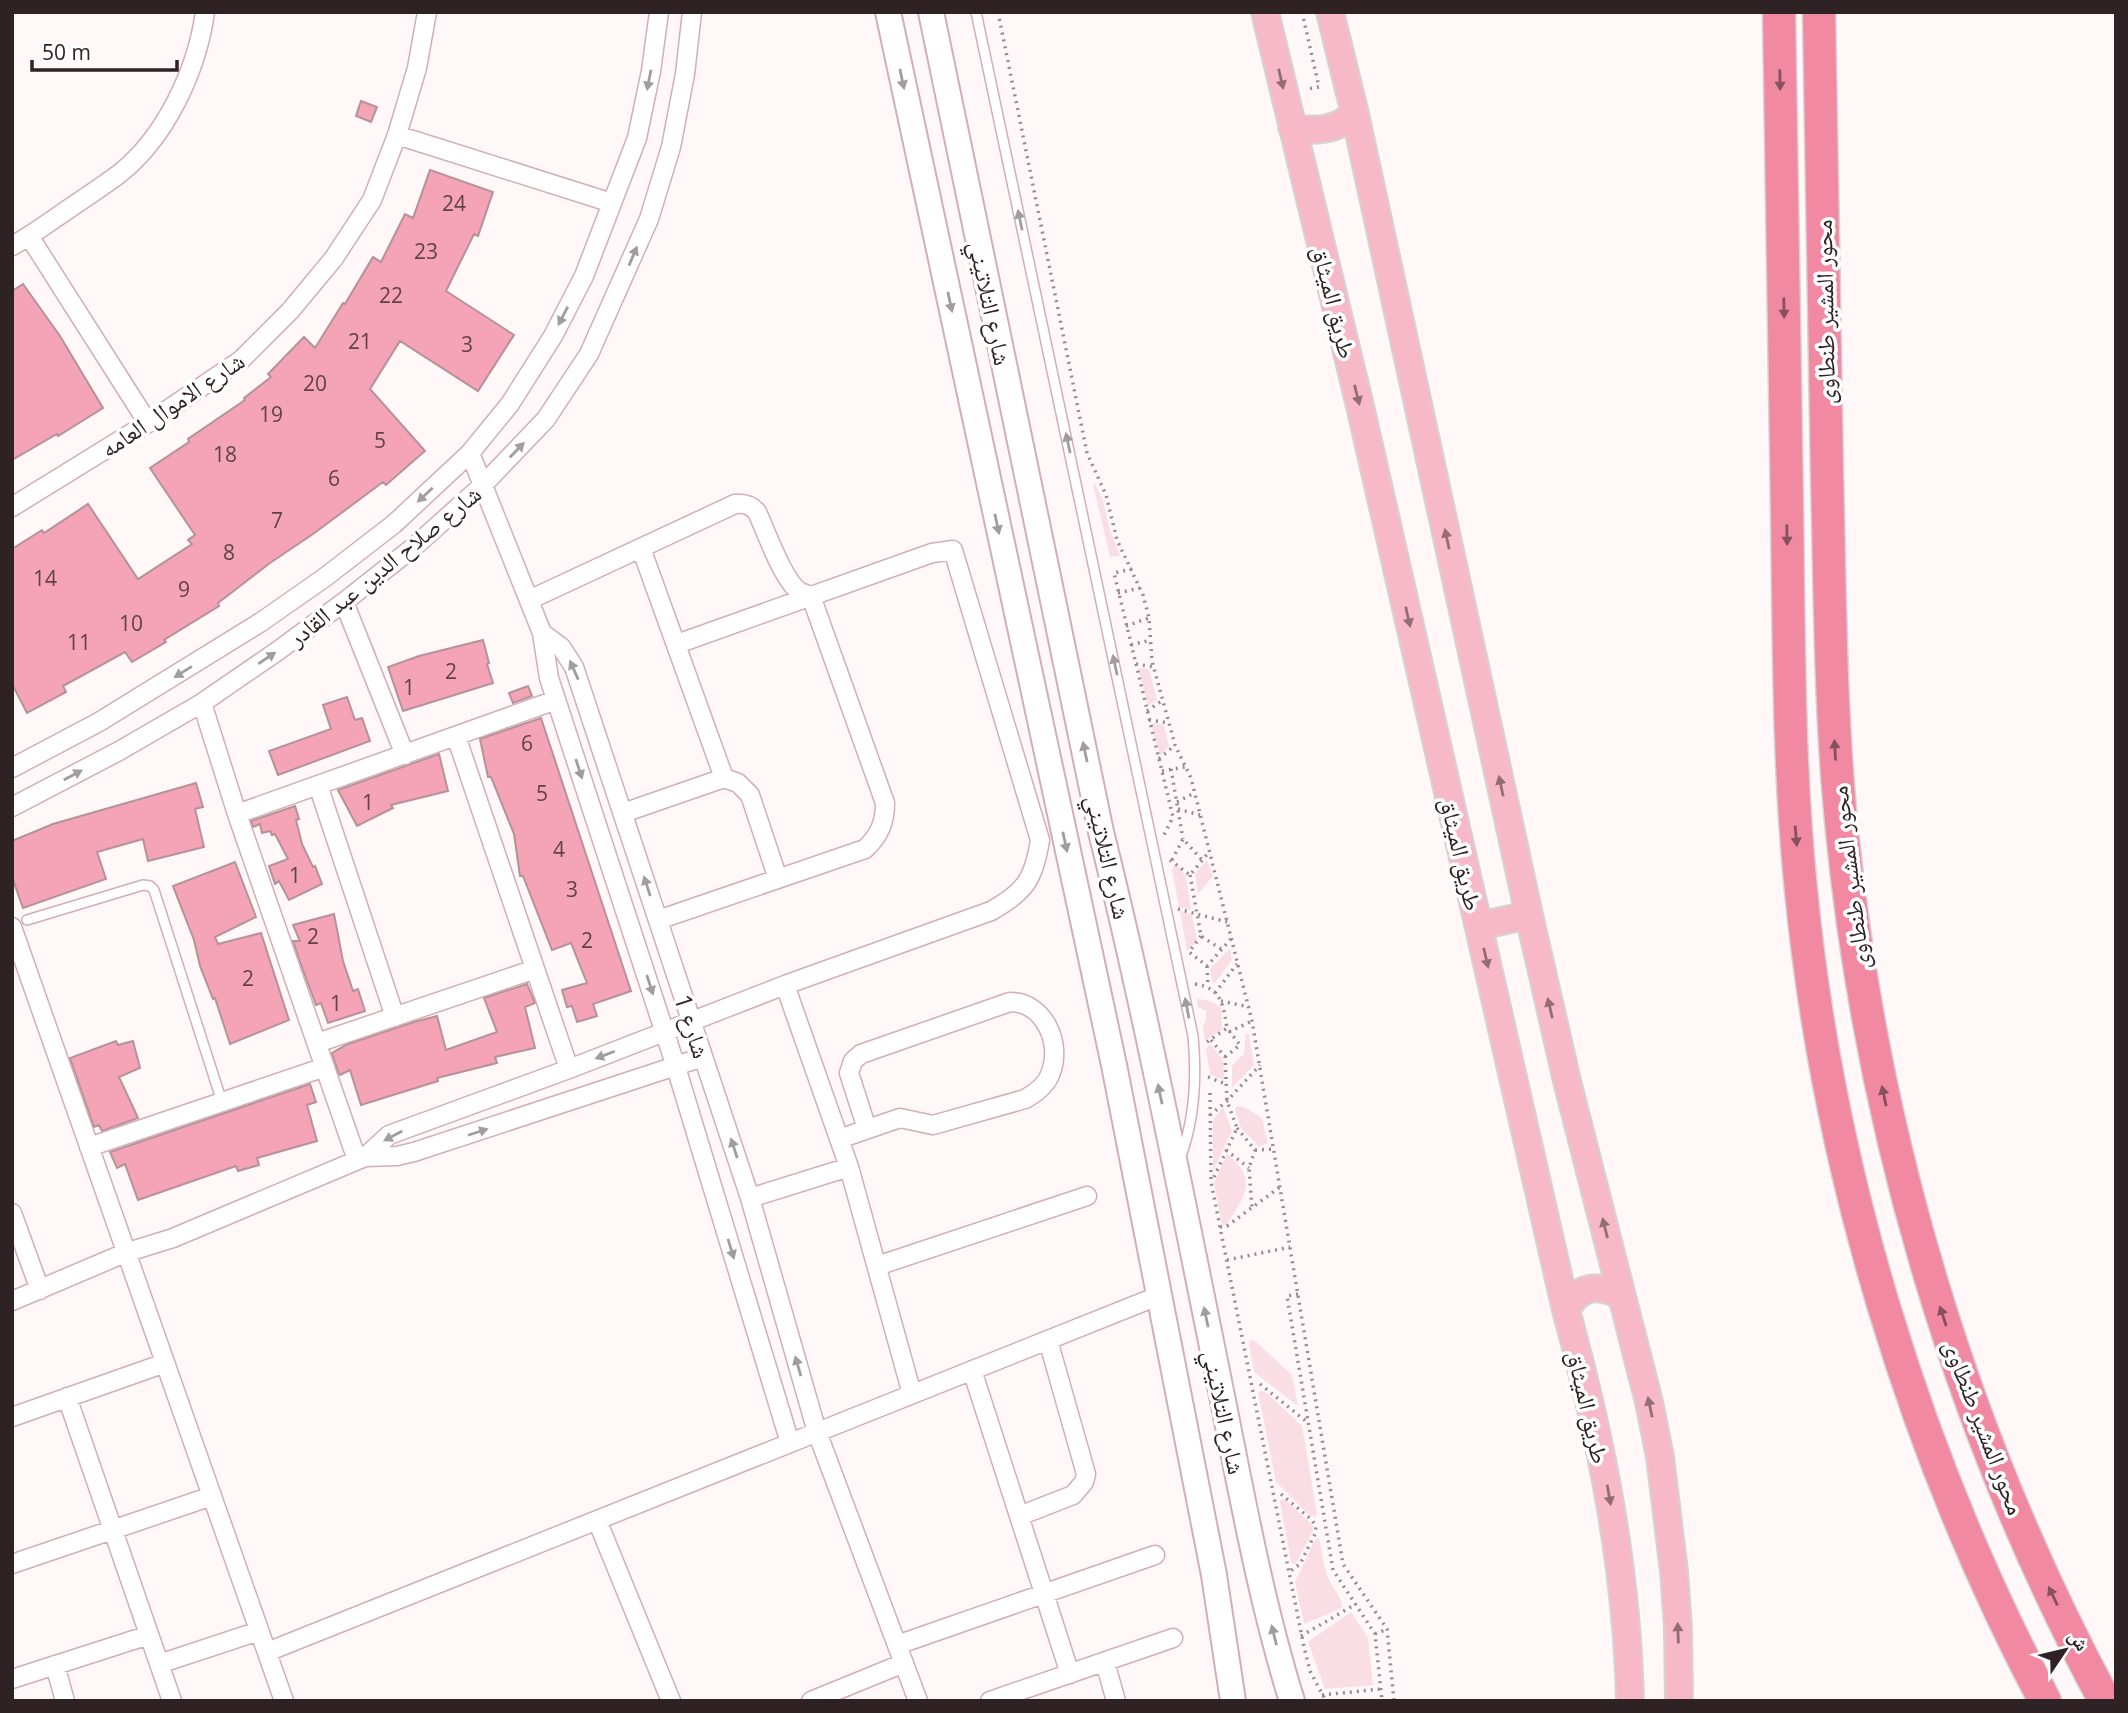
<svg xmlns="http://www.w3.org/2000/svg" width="2128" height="1713" font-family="'Open Sans','Noto Naskh Arabic',sans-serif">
  <rect width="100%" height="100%" fill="#fff7f8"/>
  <path fill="#f9dee4" d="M1094 482 1103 500 1109 527 1120 556 1110 557 1093 484Z
    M1138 668 1149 669 1157 700 1148 706Z
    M1151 723 1164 725 1169 746 1160 756Z
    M1207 860 1213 876 1198 894 1195 873Z
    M1174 866 1179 867 1186 877 1191 910 1179 907 1172 870Z
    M1180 911 1192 915 1197 941 1187 951Z
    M1230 948 1232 960 1215 983 1212 982 1210 969Z
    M1197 999 1210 1001 1221 1007 1222 1030 1205 1041 1203 1026 1206 1021V1011L1198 1007Z
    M1246 1033 1249 1035 1254 1065 1232 1088V1066L1244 1053Z
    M1210 1044 1223 1060 1224 1080 1210 1074 1206 1049Z
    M1237 1106 1244 1107 1262 1118 1268 1143 1259 1147 1241 1128 1235 1110Z
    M1223 1107 1232 1131 1213 1171V1120Z
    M1227 1154C1259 1179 1245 1197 1226 1225H1222L1214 1183Z
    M1250 1340 1255 1341 1292 1375 1298 1406 1254 1372 1249 1345Z
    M1262 1391 1268 1394 1302 1426 1317 1513 1315 1517 1309 1515 1276 1482 1258 1392Z
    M1282 1499 1286 1500 1313 1526V1531L1295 1565 1291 1562 1280 1502Z
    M1319 1538C1323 1553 1323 1568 1330 1582 1335 1592 1342 1597 1342 1608L1304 1624 1295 1582 1315 1540Z
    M1351 1612 1368 1638 1373 1685 1325 1689 1308 1642Z"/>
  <path fill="#f4a4b6" stroke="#b59299" stroke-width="2" d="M361 101 377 107 371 122 356 116Z
    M430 170 493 192 478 236 474 234 446 291 514 335 478 391 400 341 370 389 425 451 386 485 383 482 313 534 270 563 218 603 219 606 164 640 166 642 132 662 125 652 63 686 66 692 27 713 12 684V549L42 530 44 533 88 504 138 579 192 544 188 540 195 535 150 468 189 442 188 439 245 400 244 398 271 377 268 374 304 337 315 348 343 303 345 304 373 257 381 262 405 214 413 218Z
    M23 284 60 336 103 408 58 436 57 434 12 460V291Z
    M483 640 489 663 487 664 493 683 403 711 388 667 419 656Z
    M528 686 532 696 513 703 509 693Z
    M347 697 355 720 362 718 370 741 278 775 269 751 331 729 323 705Z
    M541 718 631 991 593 1004 597 1016 577 1022 572 1006 567 1007 562 990 587 983 571 943 552 950 523 876H520L514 834 491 777H488L480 739Z
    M439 754 448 791 391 805 393 808 357 826 338 790Z
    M196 783 203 807 195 809 204 847 148 861 143 839 97 852 106 879 23 908 12 877V841L53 824Z
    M295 806 299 819 296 820 302 844 313 867 315 866 322 884 289 900 279 881 275 884 269 866 288 859 275 834 272 835 270 831 262 833 260 824 253 827 251 821Z
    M235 862 256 917 215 937 218 944 261 933 289 1020 230 1044 215 998 213 999 200 966 194 940 173 886Z
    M334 914 343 961 353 991 358 989 365 1011 328 1023 321 1003 316 1005 300 962 293 941H300L293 925Z
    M527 984 535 1003 525 1007 535 1048 495 1057 497 1063 437 1078 438 1081 361 1105 350 1070 340 1075 338 1072 332 1053 348 1044 414 1022 437 1016 446 1050 497 1032 484 998Z
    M116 1041 118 1045 133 1041 140 1068 119 1077 138 1118 102 1131 99 1125 94 1127 70 1058Z
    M310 1084 316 1102 307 1105 317 1141 257 1158 259 1165 238 1171 236 1166 138 1200 125 1164 117 1168 110 1152Z"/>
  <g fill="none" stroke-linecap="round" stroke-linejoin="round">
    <g stroke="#d2aeb5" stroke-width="12">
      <path id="lane" d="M976 12 1193 1036C1197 1078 1195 1119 1180 1159
        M27 920 143 885 150 886 154 890 222 1102"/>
    </g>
    <g stroke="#d2aeb5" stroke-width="21">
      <path id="street" d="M397 135 612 203
        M29 236 148 423
        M12 246C32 235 51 221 70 208 86 197 103 186 119 174 166 137 197 70 205 12
        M470 453 542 633 549 678 676 1067 790 1443
        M12 507 148 423 241 360 290 311 334 258 372 200 397 135 417 68 427 12
        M641 548 724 778
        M529 600 735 504C745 503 751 505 757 512 766 531 783 581 800 592 801 592 810 596 811 596L885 803C885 823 879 836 865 849L658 920
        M344 602 405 755
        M542 633 561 647 574 667 750 1198 817 1432 918 1701
        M202 703 237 814 357 1160
        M456 736 569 1069
        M12 768 99 722 261 622 324 578 394 524 470 453 510 404 553 336 584 276 637 138 651 71 659 12
        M318 785 395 1017
        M12 807 119 751 202 703 279 650 344 602 415 546 483 485 546 419 589 354 649 219 671 147 685 74 692 12
        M623 813 724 778 738 783 750 795 778 879
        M237 814 556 700
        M12 927 284 1701
        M785 985 849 1167 912 1394
        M317 1043 535 969
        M839 1139 900 1118 933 1125 1025 1099C1036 1093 1047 1085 1051 1072 1062 1043 1044 1002 1010 1002L861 1054 853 1061 849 1073 867 1129
        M89 1147 325 1067
        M365 1157 397 1156 414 1152 703 1057
        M750 1198 849 1167
        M12 1213 40 1290
        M877 1266 1087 1196
        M12 1301 125 1253 173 1238 365 1157 389 1135 569 1069 785 985 991 911C1025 892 1034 879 1040 840L953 550 932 553 677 644
        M972 1370 1070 1674
        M67 1397 172 1701
        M12 1417 165 1363
        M1019 1516 1073 1495 1084 1482 1086 1474 1048 1340
        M597 1520 671 1701
        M12 1564 212 1496
        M897 1645 1155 1555
        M267 1652 1158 1296
        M1105 1662 1116 1701
        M159 1664 259 1631
        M55 1665 65 1701
        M12 1679 149 1635
        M811 1701 904 1663
        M990 1701 1173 1638"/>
    </g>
    <g stroke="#d2aeb5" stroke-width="28">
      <path id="secondary" d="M888 12 1114 1065 1214 1575 1233 1701
        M931 12 1101 832C1146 1012 1181 1194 1218 1376 1240 1484 1259 1595 1292 1701"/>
    </g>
    <g stroke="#d5d3d3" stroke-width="30">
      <path id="primary" d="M1265 12 1360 406 1566 1310C1601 1438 1627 1567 1630 1701
        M1330 12 1355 114 1529 915 1567 1081 1649 1402 1660 1457 1674 1571 1678 1628 1679 1701
        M1292 127C1316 133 1336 130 1355 114
        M1479 926 1529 915
        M1566 1310C1580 1285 1596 1284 1621 1295"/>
    </g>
    <g stroke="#d5d3d3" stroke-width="35">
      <path id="highway" d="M1779 12C1782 177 1784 343 1787 508 1789 635 1788 763 1801 890 1828 1168 1914 1454 2045 1701
        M1819 12C1822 166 1825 320 1827 474 1830 593 1830 712 1842 831 1872 1132 1961 1434 2105 1701"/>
    </g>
    <path stroke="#968b8d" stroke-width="3.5" stroke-dasharray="2 5" stroke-linecap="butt" d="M998 12 1087 453 1106 495 1117 540 1143 595 1149 618 1152 661 1175 745 1191 778 1252 1021 1343 1564 1387 1629 1394 1701
      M1302 12 1319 87 1307 89
      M1132 569 1114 573 1173 817 1164 835
      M1118 593 1140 588
      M1126 626 1149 618
      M1131 645 1151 640
      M1136 664 1154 667
      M1147 711 1163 700
      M1149 720 1169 723
      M1159 759 1175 745
      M1171 769 1183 839
      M1162 771 1185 767
      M1177 802 1194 793
      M1178 809 1200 815
      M1170 860 1190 875 1209 852
      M1172 860 1183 839 1202 860
      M1190 875 1201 936 1221 949
      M1178 909 1227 922
      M1201 936 1189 952 1207 966 1231 939
      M1207 966 1208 987
      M1195 984C1222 988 1223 1005 1227 1028
      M1215 993 1237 964
      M1221 1001 1249 1007
      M1229 1032 1252 1021
      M1211 1040 1225 1057 1227 1101 1237 1128 1213 1179
      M1207 1042 1227 1028 1240 1045 1225 1057
      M1208 1077 1226 1084
      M1210 1093 1211 1182 1304 1647 1310 1671 1326 1701
      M1210 1115 1227 1101 1260 1065
      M1237 1128 1255 1150 1249 1168 1252 1208
      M1226 1150 1249 1168
      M1255 1150 1274 1149
      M1220 1227 1227 1226 1280 1187
      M1227 1260 1290 1247
      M1298 1294 1287 1296 1333 1570 1375 1634 1382 1701
      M1260 1384 1307 1422
      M1281 1494 1312 1520 1316 1527 1315 1534 1300 1564 1289 1572
      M1375 1634 1387 1629
      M1301 1636 1356 1604
      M1322 1695 1381 1689"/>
    <use href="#lane" stroke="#fff" stroke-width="9"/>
    <use href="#street" stroke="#fff" stroke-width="18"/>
    <use href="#secondary" stroke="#fff" stroke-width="24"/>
    <use href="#primary" stroke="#f7b8c8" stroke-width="26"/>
    <use href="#highway" stroke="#f189a3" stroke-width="32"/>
  </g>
  <defs><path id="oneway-solid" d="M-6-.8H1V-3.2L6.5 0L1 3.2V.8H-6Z" transform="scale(1.75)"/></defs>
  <g fill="#a19c9d">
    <use href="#oneway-solid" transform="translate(902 79) rotate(78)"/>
    <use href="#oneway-solid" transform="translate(649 80) rotate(101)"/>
    <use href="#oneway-solid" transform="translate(1020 220) rotate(-102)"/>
    <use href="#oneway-solid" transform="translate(633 256) rotate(-67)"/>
    <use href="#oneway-solid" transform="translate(950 302) rotate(78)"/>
    <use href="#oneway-solid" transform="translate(563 316) rotate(117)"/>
    <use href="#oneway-solid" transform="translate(1068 443) rotate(-102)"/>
    <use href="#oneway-solid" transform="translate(517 450) rotate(-46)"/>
    <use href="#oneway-solid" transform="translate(425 495) rotate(137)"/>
    <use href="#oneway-solid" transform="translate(997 524) rotate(78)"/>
    <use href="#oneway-solid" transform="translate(267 658) rotate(-34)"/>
    <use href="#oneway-solid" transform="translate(1115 665) rotate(-102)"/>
    <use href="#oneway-solid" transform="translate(574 670) rotate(-114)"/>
    <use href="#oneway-solid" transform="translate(183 672) rotate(148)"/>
    <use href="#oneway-solid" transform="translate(1085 752) rotate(-102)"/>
    <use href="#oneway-solid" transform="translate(579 769) rotate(72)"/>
    <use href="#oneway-solid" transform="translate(73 775) rotate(-28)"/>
    <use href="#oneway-solid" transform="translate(1065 842) rotate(78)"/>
    <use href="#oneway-solid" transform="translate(647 886) rotate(-108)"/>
    <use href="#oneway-solid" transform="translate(650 985) rotate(72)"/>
    <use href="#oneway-solid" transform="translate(1187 1008) rotate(-101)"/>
    <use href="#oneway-solid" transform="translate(605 1055) rotate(159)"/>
    <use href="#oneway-solid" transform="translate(1160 1094) rotate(-102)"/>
    <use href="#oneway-solid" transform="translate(478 1132) rotate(-18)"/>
    <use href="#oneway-solid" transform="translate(393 1136) rotate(152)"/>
    <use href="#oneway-solid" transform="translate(734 1148) rotate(-108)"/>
    <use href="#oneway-solid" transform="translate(731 1249) rotate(73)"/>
    <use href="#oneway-solid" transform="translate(1206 1317) rotate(-102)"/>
    <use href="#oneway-solid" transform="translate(798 1366) rotate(-106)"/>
    <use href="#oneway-solid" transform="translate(1274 1635) rotate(-104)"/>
  </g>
  <g fill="#936d76">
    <use href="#oneway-solid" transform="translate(1281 79) rotate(77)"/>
    <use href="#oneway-solid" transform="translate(1357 395) rotate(76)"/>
    <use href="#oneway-solid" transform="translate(1447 539) rotate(-102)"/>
    <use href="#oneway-solid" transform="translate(1408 617) rotate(77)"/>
    <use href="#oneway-solid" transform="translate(1501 786) rotate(-102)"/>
    <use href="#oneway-solid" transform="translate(1486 958) rotate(77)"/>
    <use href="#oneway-solid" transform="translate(1550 1008) rotate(-103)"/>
    <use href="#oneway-solid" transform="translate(1605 1228) rotate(-104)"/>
    <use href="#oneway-solid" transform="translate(1650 1407) rotate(-102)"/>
    <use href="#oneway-solid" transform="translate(1609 1495) rotate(80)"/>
    <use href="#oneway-solid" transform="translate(1678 1633) rotate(-92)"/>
  </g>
  <g fill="#86505e">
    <use href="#oneway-solid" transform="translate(1780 80) rotate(89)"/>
    <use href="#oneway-solid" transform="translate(1784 308) rotate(89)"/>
    <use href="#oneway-solid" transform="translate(1787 535) rotate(89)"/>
    <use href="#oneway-solid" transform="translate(1835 750) rotate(-93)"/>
    <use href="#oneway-solid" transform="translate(1796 836) rotate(85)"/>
    <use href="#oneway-solid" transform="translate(1884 1096) rotate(-102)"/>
    <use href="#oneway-solid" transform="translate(1943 1316) rotate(-108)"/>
    <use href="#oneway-solid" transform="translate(2053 1596) rotate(-115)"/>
  </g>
  <g text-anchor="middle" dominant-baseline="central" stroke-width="7" stroke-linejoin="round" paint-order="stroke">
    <g font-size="21" fill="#604249">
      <text x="454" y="203">24</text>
      <text x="426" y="251">23</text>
      <text x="391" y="295">22</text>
      <text x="360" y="341">21</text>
      <text x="467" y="344">3</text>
      <text x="315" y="383">20</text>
      <text x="271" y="414">19</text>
      <text x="380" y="440">5</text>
      <text x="225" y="454">18</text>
      <text x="334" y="478">6</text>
      <text x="277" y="520">7</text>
      <text x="229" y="552">8</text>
      <text x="45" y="578">14</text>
      <text x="184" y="589">9</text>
      <text x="131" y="623">10</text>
      <text x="79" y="642">11</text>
      <text x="451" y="671">2</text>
      <text x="409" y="687">1</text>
      <text x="527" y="743">6</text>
      <text x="542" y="793">5</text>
      <text x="368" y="802">1</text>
      <text x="559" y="849">4</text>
      <text x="295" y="875">1</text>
      <text x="572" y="889">3</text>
      <text x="313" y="936">2</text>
      <text x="587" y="940">2</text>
      <text x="248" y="978">2</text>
      <text x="336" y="1003">1</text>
    </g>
    <g font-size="24" fill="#2f2225" stroke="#fff">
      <text transform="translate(1335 302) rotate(76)">طريق الميثاق</text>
      <text transform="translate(991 303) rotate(78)">شارع التلاتيني</text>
      <text transform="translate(1824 312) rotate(-91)">محور المشير طنطاوى</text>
      <text transform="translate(172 404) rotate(-34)">شارع الاموال العامه</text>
      <text transform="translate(384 565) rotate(-39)">شارع صلاح الدين عبد القادر</text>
      <text transform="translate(1462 854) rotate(77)">طريق الميثاق</text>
      <text transform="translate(1109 857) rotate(77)">شارع التلاتيني</text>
      <text transform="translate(1849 878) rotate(-97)">محور المشير طنطاوى</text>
      <text transform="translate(693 1026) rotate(72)">شارع 1</text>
      <text transform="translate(1589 1407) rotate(77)">طريق الميثاق</text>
      <text transform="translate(1225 1412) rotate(78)">شارع التلاتيني</text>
      <text transform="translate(1985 1427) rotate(69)">محور المشير طنطاوى</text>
    </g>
  </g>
  <rect width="2128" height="1713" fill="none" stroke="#2f2225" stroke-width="28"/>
  <g transform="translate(2065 1650) rotate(55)" stroke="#ffffff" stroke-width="5" paint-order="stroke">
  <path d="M0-5L12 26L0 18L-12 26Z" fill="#2f2225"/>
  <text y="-10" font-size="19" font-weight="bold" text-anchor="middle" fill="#2f2225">ش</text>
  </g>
  <path d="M32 60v10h145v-10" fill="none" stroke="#2f2225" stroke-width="3.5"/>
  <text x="42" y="60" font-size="21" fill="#2f2225" stroke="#ffffff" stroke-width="5" paint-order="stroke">50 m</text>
</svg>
